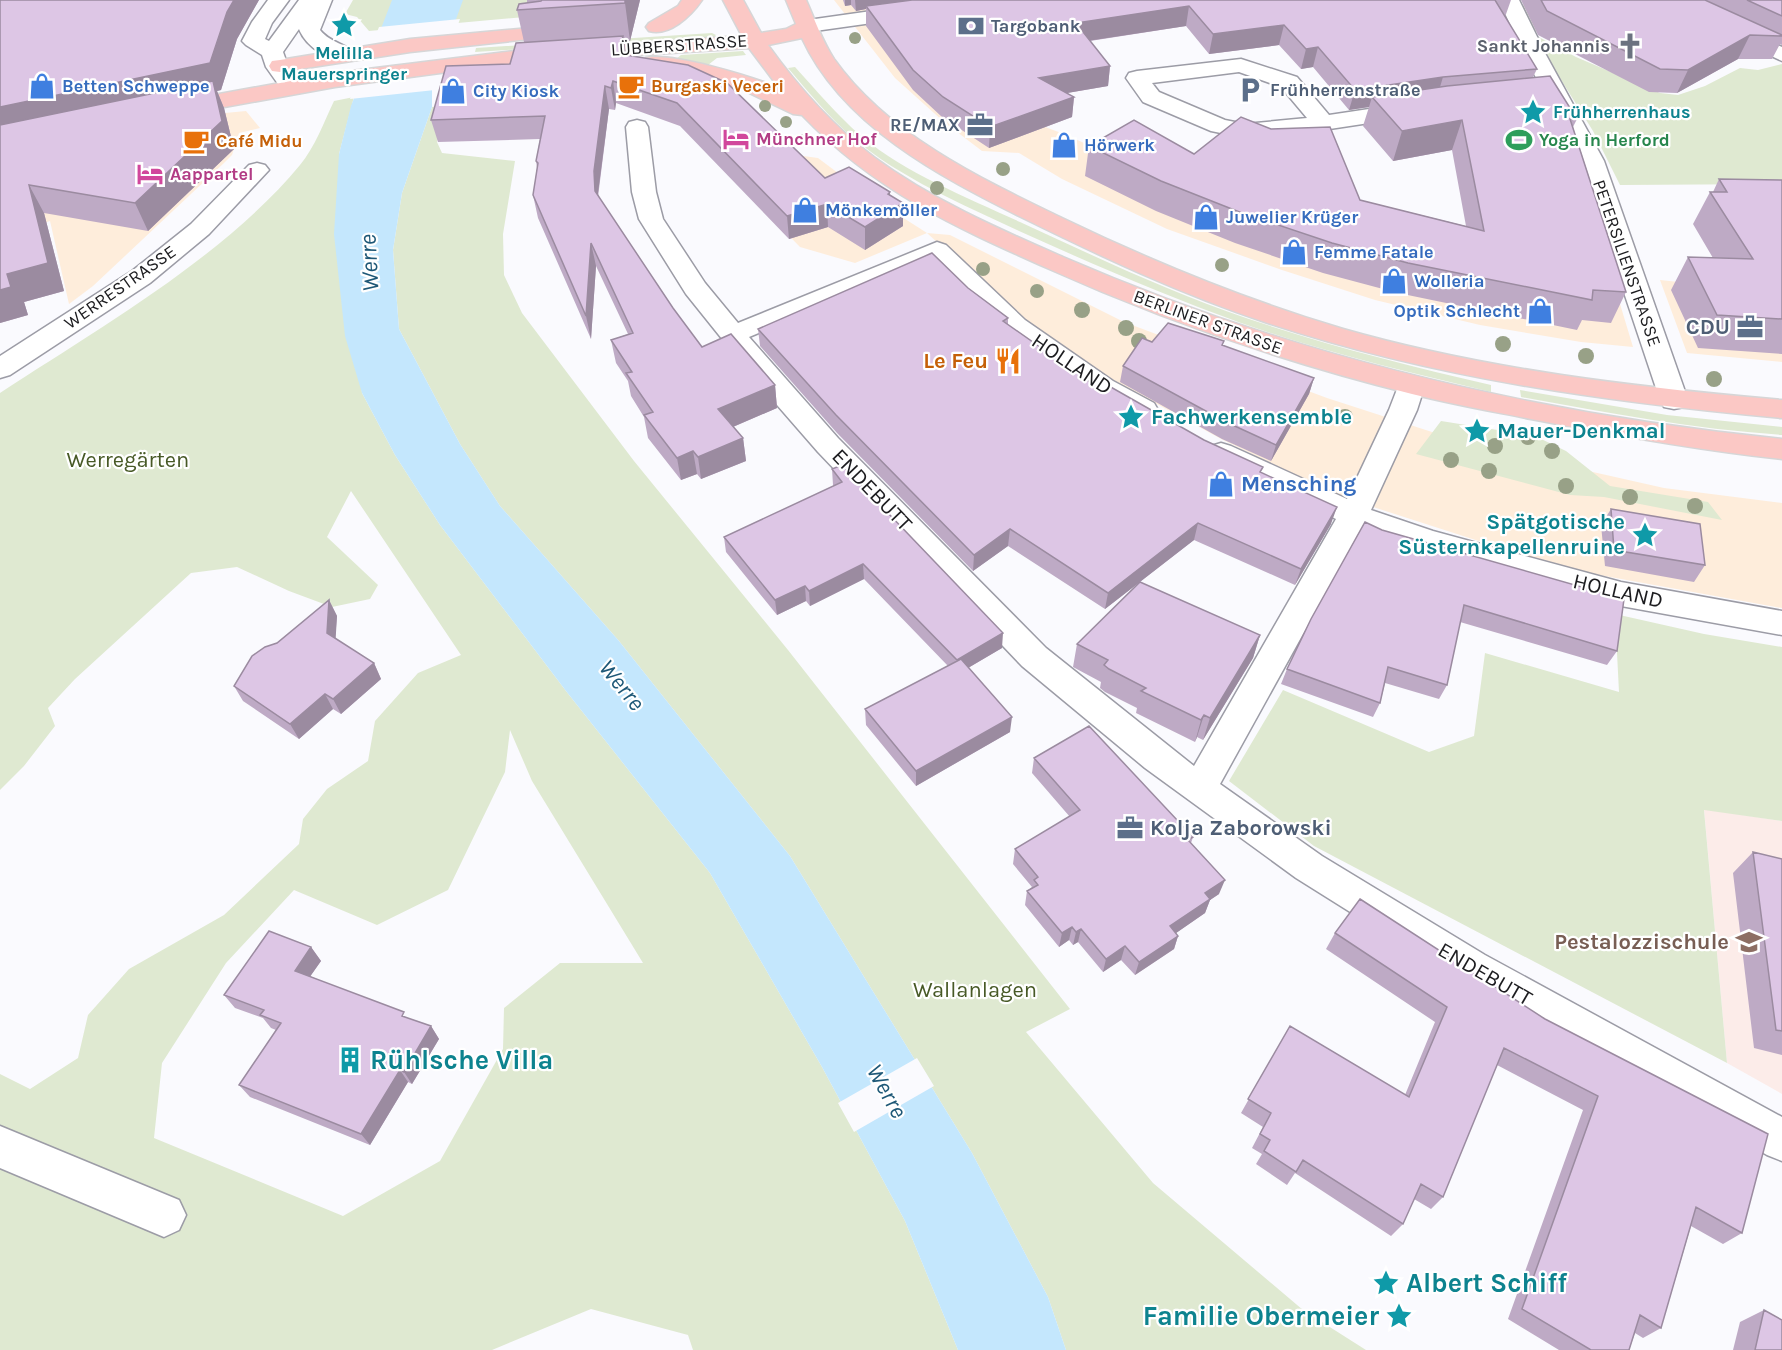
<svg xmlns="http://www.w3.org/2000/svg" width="1782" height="1350" font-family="Karla,sans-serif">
  <rect width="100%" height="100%" fill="#fafafe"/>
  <path fill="#feeddb" d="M834 0H1170L996 27 1007 113 1064 134 1220 204 1611 274 1633 347 1581 342 1480 325 1375 300 1282 270 1167 229 1062 179 1019 153 982 151 944 122 895 78Z
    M246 111 260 128 239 133 232 155 224 163 93 286 69 304 50 221 0 238V162L204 115Z
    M667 111 789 154 818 158 866 194 927 233 950 235 1124 322 1327 398 1469 444 1664 488 1782 503V608L1566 569 1342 497 1223 440 1113 380 1024 322 927 233 855 263 800 247Z
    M1660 280 1707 285 1782 319V362L1687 353Z"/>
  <path fill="#fcece9" d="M1704 809 1782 821V1094L1727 1063Z"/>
  <path fill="#dfe9d1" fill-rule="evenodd" d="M353 0H532L525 17 369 31 357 17 345 14Z
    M1525 4 1526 11 1555 24 1534 33 1535 35 1576 57 1660 93 1678 95 1705 86 1740 68 1758 70 1782 64V184L1620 185 1593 131 1533 35 1521 6Z
    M712 33 716 35 714 37 475 52 476 48Z
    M743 51 746 55 717 58 708 65 676 59 681 55Z
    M795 67C816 90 837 115 861 136 907 174 966 197 1020 222 1094 256 1169 292 1246 318 1326 345 1409 366 1491 385V392C1407 372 1323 352 1241 323 1166 296 1092 264 1019 231 962 204 902 179 853 138 829 117 809 93 788 68Z
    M354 97 339 154 362 393 395 455 440 525 566 691 710 873 822 1067 905 1221 958 1350H693L688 1335 591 1309 492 1350H0V1074L30 1089 78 1058 88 1015 129 969 224 915 299 844 303 819 327 789 368 761 375 721 418 673 461 655 351 491 327 537 378 585 370 599 332 607 289 591 237 567 191 573 75 679 48 708 55 726 24 766 0 790V393C99 328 224 257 300 165 315 147 324 122 334 101ZM510 730 532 781 643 963H560L504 1008 503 1049 440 1161 343 1216 154 1138 162 1063 226 963 294 890 377 925 448 890 505 772Z
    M447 105 437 142 442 153 515 161 503 234 504 275 522 313 634 461 788 650 1070 1009 1026 1032 1153 1183 1303 1310 1366 1350H1066L1048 1297 972 1153 790 856 619 641 500 506 460 444 399 329 393 250 402 193 432 107Z
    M1520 390 1667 415 1782 427V435C1694 429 1607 413 1521 397Z
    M1441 421 1535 436 1566 451 1610 486 1708 502 1722 520 1604 497 1570 495 1416 454Z
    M1615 614 1704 634 1782 647V821L1704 810 1727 1063 1314 846 1229 781 1283 690 1429 752 1474 736 1485 653 1619 692Z"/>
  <path fill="#c4e7fd" d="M392 0H463L432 85V107L402 193 393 250 399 329 460 444 500 506 619 641 790 856 972 1153 1048 1297 1066 1350H958L905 1221 822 1067 710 873 566 691 440 525 395 455 362 393 345 336 334 234 339 154 351 106Z"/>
  <path fill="#fafafe" d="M460 19 435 90 350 99 379 27Z
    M917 1058 934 1086 854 1132 838 1103Z"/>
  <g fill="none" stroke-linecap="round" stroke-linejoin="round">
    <g stroke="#9c9ca6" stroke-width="3">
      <path id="minor" d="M268 0H289L272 23 265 39 269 41 299 0H332L320 30C331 44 347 43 355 54L352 59C331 64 306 47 299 29L283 52 288 66 302 86 299 91 291 93 283 91 266 67 262 55 246 45 242 41 252 22Z
        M949 0H1003L1000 4 993 6 808 32 801 30 798 26 801 22 808 20Z
        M1499 0H1519L1546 55 1604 161 1688 400 1684 407 1674 409 1664 407 1660 400 1580 161 1524 55Z
        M1655 0H1681L1782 47V61L1658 4Z
        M1241 59 1297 77 1329 115 1409 103 1417 105 1420 110 1417 115 1409 117 1323 130 1245 138 1211 131 1143 102 1126 78 1129 73 1137 71ZM1239 72 1281 87 1307 118 1245 124 1225 120 1159 92 1152 83Z
        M637 120 645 122 648 127 656 192 663 219 705 283 738 323 937 242 946 245 1025 320 1113 381 1154 403 1158 410 1154 417 1144 419 1134 417 1093 393 1007 332 934 261 749 337 838 438 1046 648 1194 766 1336 519 1211 460 1207 453 1211 446 1221 443 1231 446 1347 499 1389 410 1401 379 1411 376 1421 379 1425 385 1417 410 1371 510 1433 531 1621 582 1782 611V635L1621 606 1427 551 1361 529 1220 784 1322 856 1485 955 1782 1117V1161L1767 1155 1457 979 1296 878 1145 768 1022 666 818 452 751 375 686 294 639 219 632 192 626 127 629 122Z
        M257 163 265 165 269 170 209 234 150 283 10 375 0 378V356L132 271 191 224 249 165Z
        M0 1126 179 1200 186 1215 179 1230 164 1237 0 1168Z"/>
    </g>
    <g stroke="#d6d6d7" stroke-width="3">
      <path id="major" d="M682 0H702C691 16 669 37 649 31L646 27 649 23 678 6Z
        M723 0H743L761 33 786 29 796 24 786 0H806C815 20 822 41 834 59 888 135 981 179 1062 218 1153 262 1246 300 1343 329 1486 370 1635 387 1782 400V418C1607 402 1433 378 1265 322 1181 294 1100 256 1021 217 939 176 842 125 802 38L768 45C798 87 834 127 875 158 932 200 999 229 1063 257 1291 356 1535 414 1782 439V459C1698 450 1614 435 1531 419 1491 411 1451 404 1412 394 1287 363 1165 321 1047 268 953 226 875 191 802 115L793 114 741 89 646 68 643 63 646 58C672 52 753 77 779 88L749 48 515 63 335 87 175 116 167 114 164 109 167 104 175 102 335 73 515 51 742 36Z
        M541 27 548 29 552 33 548 37 410 52 280 72 272 71 269 66 272 61 280 60 410 39Z"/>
    </g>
    <use href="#minor" fill="#fff" fill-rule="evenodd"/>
    <use href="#major" fill="#fbc8c5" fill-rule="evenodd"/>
  </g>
  <g fill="#98a187">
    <circle cx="855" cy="38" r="6"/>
    <circle cx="765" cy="106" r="6"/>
    <circle cx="786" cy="122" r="6"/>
    <circle cx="800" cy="140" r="6"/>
    <circle cx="1003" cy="169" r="7"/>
    <circle cx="937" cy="188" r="7"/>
    <circle cx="1222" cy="265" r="7"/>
    <circle cx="983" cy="269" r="7"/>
    <circle cx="1037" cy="291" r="7"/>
    <circle cx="1082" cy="310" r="8"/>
    <circle cx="1126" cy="328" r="8"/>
    <circle cx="1139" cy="341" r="8"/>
    <circle cx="1503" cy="344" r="8"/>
    <circle cx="1586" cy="356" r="8"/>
    <circle cx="1714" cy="379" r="8"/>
    <circle cx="1345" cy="417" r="8"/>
    <circle cx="1528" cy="437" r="8"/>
    <circle cx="1495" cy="446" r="8"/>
    <circle cx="1552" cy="451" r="8"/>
    <circle cx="1451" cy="460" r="8"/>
    <circle cx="1489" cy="471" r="8"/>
    <circle cx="1566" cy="486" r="8"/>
    <circle cx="1630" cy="497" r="8"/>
    <circle cx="1695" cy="506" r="8"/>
  </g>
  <path fill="#beaac5" d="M0 0H259L237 39 221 90 217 91 224 108 234 149 148 231 44 213 64 291 24 302 28 315 0 323Z
    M527 0H640L630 41 624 42 626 55 825 178 890 195 903 226 865 250 828 227 789 239 680 126 616 103 615 110 609 109 598 197 673 308 702 347 775 385 777 408 733 427 743 438 746 461 701 479 697 474 681 480 648 438 644 417 631 396 628 381 616 363 611 340 628 334 596 266 591 339 538 218 533 195 537 168 536 161 540 139 438 142 431 120 510 64 524 42 517 10 527 3Z
    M843 0H1511L1505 17 1537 69 1533 77 1577 119 1573 127 1626 292 1611 323 1582 320 1577 330 1398 293 1323 273 1235 243 1156 211 1085 176 1089 146 1194 154 1360 200 1466 226 1452 150 1393 161 1363 126 1369 107 1349 110 1313 67 1301 69 1279 45 1209 54 1186 26 1090 41 1110 66 1108 86 1067 93 1074 97 1072 117 989 148 942 117 913 90 866 26V9L856 11 851 5 845 6Z
    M1521 0H1782V45L1780 44 1772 59H1738L1677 93 1649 92 1538 35Z
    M1719 179 1782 180V354L1698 348 1671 290 1688 257 1713 258 1693 224 1710 192H1713Z
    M968 288 1008 318V325L1104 392 1261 473 1331 524 1295 585 1194 540 1105 609 1008 546 973 571 837 433 760 346 758 329Z
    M1152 342 1223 346 1314 378 1309 394 1271 461 1222 439 1120 382 1123 366Z
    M832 469 1002 648 968 668 1010 732 916 786 866 725 865 709 948 666 864 579 810 606 806 601 777 615 726 552 724 537 834 486 833 485Z
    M1611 509 1705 565 1694 582 1605 566 1601 525Z
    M1365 522 1617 651 1607 665 1460 622 1447 685 1439 699 1385 683 1380 703 1373 717 1281 684 1287 669Z
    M329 600 337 616 335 639 374 663 381 679 341 714 333 709 299 739 243 701 234 686 277 643Z
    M1260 635 1253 658 1203 740 1197 737 1195 742 1136 713 1137 708 1105 692 1100 688 1101 682 1073 667 1077 644Z
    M1034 758 1193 837 1191 843 1219 894 1210 900 1205 913 1176 933 1178 936 1174 949 1135 975 1121 960 1103 972 1078 942 1073 945 1069 940 1059 947 1025 905 1027 891 1032 887 1013 864 1015 849 1070 817 1032 773Z
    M1753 852 1782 859V1055L1754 1048 1733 873Z
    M1335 933 1545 1019 1742 1233 1723 1244 1691 1226 1661 1328 1643 1338 1635 1333 1629 1350H1559L1508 1319 1583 1110 1497 1065 1443 1197 1431 1209 1414 1199 1403 1224 1391 1236 1295 1173 1287 1185 1256 1164 1262 1154 1252 1148 1263 1127 1241 1113 1290 1026 1405 1095 1435 1022 1326 949Z
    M311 947 321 961 310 976 408 1018 431 1026 439 1039 412 1084 408 1082 370 1145 250 1097 239 1085 276 1030 271 1028 263 1018 235 1008 224 995Z
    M1764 1310 1782 1350H1733L1740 1322Z"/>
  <path fill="#9b8ba0" d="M234 0H259L237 39 221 90 217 91 224 108 234 149 148 231 135 203 0 138V107L227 12Z
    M625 0H640L630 41 625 3Z
    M845 0H851V5L845 6Z
    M855 0H933L866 6V9L856 11Z
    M1189 6 1186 26 1074 43 1076 23Z
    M1284 25 1279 45 1209 54 1213 34Z
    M1750 35 1738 59 1677 93 1688 70Z
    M623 36 627 58 619 54Z
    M1318 47 1313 67 1301 69 1306 49Z
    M1110 66 1108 86 1038 98 1039 78Z
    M1443 77 1437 97H1372L1369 107 1349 110 1355 90Z
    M613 81 616 103 615 110 611 88Z
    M605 86 609 109 598 193 599 214 595 191 594 171Z
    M1074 97 1072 117 989 148 990 127Z
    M1462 120 1452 150 1393 161 1402 131Z
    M29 185 44 213 64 291 24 302 28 315 0 323V290L7 274Z
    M890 192V211L903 203V226L865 250V227Z
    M827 204 828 227 789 239 787 216Z
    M591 243 596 266 591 339 586 316Z
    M1314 378 1309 394 1271 461 1276 445Z
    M775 385 777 408 721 432 718 409Z
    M743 438 746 461 701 479 698 457Z
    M693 451 697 474 681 480 677 458Z
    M1337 507 1331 524 1295 585 1301 569Z
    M1198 523 1194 540 1105 609 1108 593Z
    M1010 529 1008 546 973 571 974 555Z
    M863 564 864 579 810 606 809 591Z
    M805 586 806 601 777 615 775 600Z
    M329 600 337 616 335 649 327 633Z
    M1003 633 1002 648 956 675 957 660Z
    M1260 635 1253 658 1203 740 1210 718Z
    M374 663 381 679 341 714 333 699Z
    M325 694 333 709 299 739 290 724Z
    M1204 715 1197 737 1195 742 1201 720Z
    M1012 717 1010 732 916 786V771Z
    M1225 880 1219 894 1210 900 1205 913 1166 940 1170 926 1205 893Z
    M1072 927 1069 940 1059 947 1062 933Z
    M1081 929 1078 942 1073 945 1076 932Z
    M1178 936 1174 949 1135 975 1139 962Z
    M1125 946 1121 960 1103 972 1106 959Z
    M311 947 321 961 305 984 295 971Z
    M431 1026 439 1039 412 1084 404 1072Z
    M400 1070 408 1082 370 1145 361 1134Z"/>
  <path fill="#ddc6e5" stroke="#9b8ba0" stroke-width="1.5" d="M0 0H234L227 12 210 63 0 107Z
    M542 0H625V3L517 10 519 4 541 1Z
    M912 0H1495L1537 69 1443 77 1355 90 1318 47 1306 49 1284 25 1213 34 1189 6 1076 23 1110 66 1039 78 1074 97 990 127 943 97 913 70 866 6Z
    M1541 0H1705L1782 35V36L1750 35 1688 70 1660 69 1547 11Z
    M1747 0H1782V16Z
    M623 36 619 54 688 65 727 83 825 178 849 167 890 192 888 194 903 203 865 227 827 204 787 216 677 103 613 81 611 88 605 86 594 171 595 191 673 308 702 347 731 334 775 385 718 409 743 438 698 457 693 451 677 458 644 415 653 412 626 373 632 372 611 340 633 333 591 243 586 316 533 195 538 163 536 161 545 116 431 120 446 66 510 64 516 43Z
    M1550 76 1577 119H1570L1626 292 1593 290 1592 300 1408 263 1332 243 1242 213 1161 181 1089 146 1134 120 1194 154 1241 117 1271 129 1330 127 1360 200 1484 231 1462 120 1402 131 1372 97 1447 86Z
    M213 81 222 121 135 203 29 185 48 263 7 274 11 287 0 290V125Z
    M1719 179 1782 180V319L1717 315 1688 257 1753 259 1710 192H1727Z
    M932 253 968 288 1008 318 1003 321 1104 392 1109 386 1204 440 1263 467 1260 472 1337 507 1301 569 1198 523 1108 593 1010 529 974 555 836 415 758 329Z
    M1168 323 1224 341 1222 345 1314 378 1276 445 1226 422 1123 366 1142 338 1152 342Z
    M842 465 1003 633 957 660 863 564 809 591 805 586 775 600 724 537 842 482 832 469Z
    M1611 509 1700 524 1705 565 1614 550Z
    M1365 522 1382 530 1624 599 1617 651 1464 605 1447 685 1388 667 1380 703 1287 669 1311 619Z
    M1140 582 1260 635 1210 718 1204 715 1201 720 1141 691 1146 688 1109 669 1104 665 1108 660 1077 644Z
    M329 600 327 633 374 663 333 699 325 694 290 724 234 686 252 656 265 647 277 643Z
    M961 659 1012 717 916 771 865 709Z
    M1089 726 1193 837 1188 840 1225 880 1205 893 1210 899 1170 926 1178 936 1139 962 1125 946 1106 959 1081 929 1076 932 1072 927 1062 933 1027 891 1038 885 1034 880 1038 877 1015 849 1080 810 1034 758Z
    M1753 852 1782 859V1031L1776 1030Z
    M1360 899 1545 1019 1768 1134 1742 1233 1696 1207 1661 1328 1640 1315 1629 1350H1591L1522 1309 1598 1096 1504 1048 1443 1197 1421 1184 1403 1224 1303 1160 1296 1172 1264 1151 1270 1140 1260 1134 1271 1113 1248 1099 1290 1026 1409 1097 1447 1007 1335 933Z
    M269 931 311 947 295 971 404 1012 402 1016 431 1026 404 1072 400 1070 361 1134 239 1085 281 1023 260 1015 264 1010 224 995Z
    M1764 1310 1782 1320V1350H1755Z"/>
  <defs>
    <g id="sight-bare" transform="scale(2.07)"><path d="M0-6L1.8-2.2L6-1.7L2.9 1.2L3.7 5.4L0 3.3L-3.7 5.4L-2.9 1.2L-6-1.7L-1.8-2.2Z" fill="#0f9aa8" stroke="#fff" stroke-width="2.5" paint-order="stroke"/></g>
    <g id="bank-bare" transform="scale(2.07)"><path d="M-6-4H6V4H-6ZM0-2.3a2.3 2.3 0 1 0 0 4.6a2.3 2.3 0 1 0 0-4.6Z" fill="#5c6f8a" stroke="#fff" stroke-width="2.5" paint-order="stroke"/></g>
    <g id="church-bare" transform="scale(2.07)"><path d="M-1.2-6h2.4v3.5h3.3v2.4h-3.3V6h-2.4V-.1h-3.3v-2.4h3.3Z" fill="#6b7280" stroke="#fff" stroke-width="2.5" paint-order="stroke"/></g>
    <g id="shop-bare" transform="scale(2.07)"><path d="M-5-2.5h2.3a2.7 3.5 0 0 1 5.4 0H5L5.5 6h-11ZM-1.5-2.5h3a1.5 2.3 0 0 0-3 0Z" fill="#3f7fe0" stroke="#fff" stroke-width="2.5" paint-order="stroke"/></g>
    <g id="cafe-bare" transform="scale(2.07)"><path d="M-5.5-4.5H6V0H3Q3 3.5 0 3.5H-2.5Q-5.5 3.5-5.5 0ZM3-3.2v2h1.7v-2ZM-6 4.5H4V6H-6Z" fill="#e8710a" stroke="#fff" stroke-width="2.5" paint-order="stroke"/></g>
    <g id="parking-bare" transform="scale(2.07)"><path d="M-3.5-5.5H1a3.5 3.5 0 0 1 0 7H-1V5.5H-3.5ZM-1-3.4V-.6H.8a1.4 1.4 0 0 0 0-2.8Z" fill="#5c6f8a" stroke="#fff" stroke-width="2.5" paint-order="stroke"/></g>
    <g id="office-bare" transform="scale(2.07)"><path d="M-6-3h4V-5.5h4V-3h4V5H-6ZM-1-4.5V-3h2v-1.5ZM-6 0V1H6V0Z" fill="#5c6f8a" stroke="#fff" stroke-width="2.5" paint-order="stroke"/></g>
    <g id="hotel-bare" transform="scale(2.07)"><path d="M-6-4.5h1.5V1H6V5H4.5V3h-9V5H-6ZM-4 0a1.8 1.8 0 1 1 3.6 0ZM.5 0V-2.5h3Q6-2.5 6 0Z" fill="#d1479c" stroke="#fff" stroke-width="2.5" paint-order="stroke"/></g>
    <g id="stadium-bare" transform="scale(2.07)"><path d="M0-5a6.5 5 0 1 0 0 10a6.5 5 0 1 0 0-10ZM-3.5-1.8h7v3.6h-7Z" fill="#2e9e5b" stroke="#fff" stroke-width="2.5" paint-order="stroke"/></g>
    <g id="restaurant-bare" transform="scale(2.07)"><path d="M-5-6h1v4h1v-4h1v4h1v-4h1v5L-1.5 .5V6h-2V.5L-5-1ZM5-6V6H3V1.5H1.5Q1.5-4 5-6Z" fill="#e8710a" stroke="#fff" stroke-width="2.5" paint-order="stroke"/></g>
    <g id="school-bare" transform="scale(2.07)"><path d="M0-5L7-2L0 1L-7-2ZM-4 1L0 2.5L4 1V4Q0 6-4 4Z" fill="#8d6e63" stroke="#fff" stroke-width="2.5" paint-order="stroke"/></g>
    <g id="building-bare" transform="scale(2.07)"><path d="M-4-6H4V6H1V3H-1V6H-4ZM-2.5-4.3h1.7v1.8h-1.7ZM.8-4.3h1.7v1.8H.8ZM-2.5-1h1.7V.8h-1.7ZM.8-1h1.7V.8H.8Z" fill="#0f9aa8" stroke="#fff" stroke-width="2.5" paint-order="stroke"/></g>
  </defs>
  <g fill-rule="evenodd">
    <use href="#sight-bare" x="344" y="25"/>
    <use href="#bank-bare" x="971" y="26"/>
    <use href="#church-bare" x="1630" y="46"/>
    <use href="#shop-bare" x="42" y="86"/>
    <use href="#cafe-bare" x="631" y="86"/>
    <use href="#parking-bare" x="1250" y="90"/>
    <use href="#shop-bare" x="453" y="91"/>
    <use href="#sight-bare" x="1533" y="112"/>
    <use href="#office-bare" x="980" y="125"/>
    <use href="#hotel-bare" x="736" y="139"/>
    <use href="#stadium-bare" x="1519" y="140"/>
    <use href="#cafe-bare" x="196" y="141"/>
    <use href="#shop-bare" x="1064" y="145"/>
    <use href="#hotel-bare" x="150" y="174"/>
    <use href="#shop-bare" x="805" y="210"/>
    <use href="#shop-bare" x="1206" y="217"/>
    <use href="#shop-bare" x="1294" y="252"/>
    <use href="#shop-bare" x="1394" y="281"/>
    <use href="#shop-bare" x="1540" y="311"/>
    <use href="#office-bare" x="1750" y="327"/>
    <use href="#restaurant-bare" x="1008" y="361"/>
    <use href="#sight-bare" x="1131" y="417"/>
    <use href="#sight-bare" x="1477" y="431"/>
    <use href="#shop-bare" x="1221" y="484"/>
    <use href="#sight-bare" x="1645" y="535"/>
    <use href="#office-bare" x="1130" y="828"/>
    <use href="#school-bare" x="1749" y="942"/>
    <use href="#building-bare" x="350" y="1060"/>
    <use href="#sight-bare" x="1386" y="1283"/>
    <use href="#sight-bare" x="1399" y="1316"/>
  </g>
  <g text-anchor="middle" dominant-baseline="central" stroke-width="4.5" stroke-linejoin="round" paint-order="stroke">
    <g font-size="18" font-weight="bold" fill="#4e5e75" stroke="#fff" text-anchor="start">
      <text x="991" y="26">Targobank</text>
      <text x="1270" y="90">Frühherrenstraße</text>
      <text x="960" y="125" text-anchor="end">RE/MAX</text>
    </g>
    <g font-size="18" fill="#1c1c1f" stroke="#fff">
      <text transform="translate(679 45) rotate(-4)">LÜBBERSTRASSE</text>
      <text transform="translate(1627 263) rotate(71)">PETERSILIENSTRASSE</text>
      <text transform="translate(120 287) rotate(-35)">WERRESTRASSE</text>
      <text transform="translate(1208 322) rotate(20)">BERLINER STRASSE</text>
    </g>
    <g font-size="18" font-weight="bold" fill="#5b616d" stroke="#fff" text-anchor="end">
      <text x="1610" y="46">Sankt Johannis</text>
    </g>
    <g font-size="18" font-weight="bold" fill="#0d838f" stroke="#fff">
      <text x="344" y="53">Melilla<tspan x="344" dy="21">Mauerspringer</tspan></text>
      <text x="1553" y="112" text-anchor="start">Frühherrenhaus</text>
    </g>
    <g font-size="18" font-weight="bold" fill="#366cbe" stroke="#fff" text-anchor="start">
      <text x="62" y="86">Betten Schweppe</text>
      <text x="473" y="91">City Kiosk</text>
      <text x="1084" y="145">Hörwerk</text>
      <text x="825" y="210">Mönkemöller</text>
      <text x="1226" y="217">Juwelier Krüger</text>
      <text x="1314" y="252">Femme Fatale</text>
      <text x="1414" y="281">Wolleria</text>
      <text x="1520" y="311" text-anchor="end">Optik Schlecht</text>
    </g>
    <g font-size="18" font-weight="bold" fill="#c56008" stroke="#fff" text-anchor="start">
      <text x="651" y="86">Burgaski Veceri</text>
      <text x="216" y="141">Café Midu</text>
    </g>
    <g font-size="18" font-weight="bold" fill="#b23c85" stroke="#fff" text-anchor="start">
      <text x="756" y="139">Münchner Hof</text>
      <text x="170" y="174">Aappartel</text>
    </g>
    <g font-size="18" font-weight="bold" fill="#27864d" stroke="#fff" text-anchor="start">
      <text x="1539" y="140">Yoga in Herford</text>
    </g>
    <g font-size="22" font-weight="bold" fill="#4e5e75" stroke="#fff" text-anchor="end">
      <text x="1730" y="327">CDU</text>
      <text x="1150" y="828" text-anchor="start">Kolja Zaborowski</text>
    </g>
    <g font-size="22" font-weight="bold" fill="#c56008" stroke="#fff" text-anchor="end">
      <text x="988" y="361">Le Feu</text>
    </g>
    <g font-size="22" fill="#1c1c1f" stroke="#fff">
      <text transform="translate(1072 364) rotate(34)">HOLLAND</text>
      <text transform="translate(872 490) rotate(46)">ENDEBUTT</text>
      <text transform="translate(1618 591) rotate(13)">HOLLAND</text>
      <text transform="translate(1485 974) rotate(30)">ENDEBUTT</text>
    </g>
    <g font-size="22" font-weight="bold" fill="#0d838f" stroke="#fff" text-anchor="start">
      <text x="1151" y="417">Fachwerkensemble</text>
      <text x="1497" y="431">Mauer-Denkmal</text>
      <text x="1625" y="522" text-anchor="end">Spätgotische<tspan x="1625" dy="25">Süsternkapellenruine</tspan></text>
    </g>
    <g font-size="22" fill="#475926" stroke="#fff">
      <text x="128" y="460">Werregärten</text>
      <text x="975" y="990">Wallanlagen</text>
    </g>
    <g font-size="22" font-weight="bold" fill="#366cbe" stroke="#fff" text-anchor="start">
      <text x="1241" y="484">Mensching</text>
    </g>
    <g font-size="22" font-weight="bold" fill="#785e54" stroke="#fff" text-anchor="end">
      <text x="1729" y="942">Pestalozzischule</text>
    </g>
    <g font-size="24" font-style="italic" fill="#1e5877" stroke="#fff">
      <text transform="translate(369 263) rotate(-93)">Werre</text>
      <text transform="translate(622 685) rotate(51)">Werre</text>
      <text transform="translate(887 1091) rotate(61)">Werre</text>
    </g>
    <g font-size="27" font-weight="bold" fill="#0d838f" stroke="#fff" text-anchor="start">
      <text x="370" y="1060">Rühlsche Villa</text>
      <text x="1406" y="1283">Albert Schiff</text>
      <text x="1379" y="1316" text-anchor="end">Familie Obermeier</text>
    </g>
  </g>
</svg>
